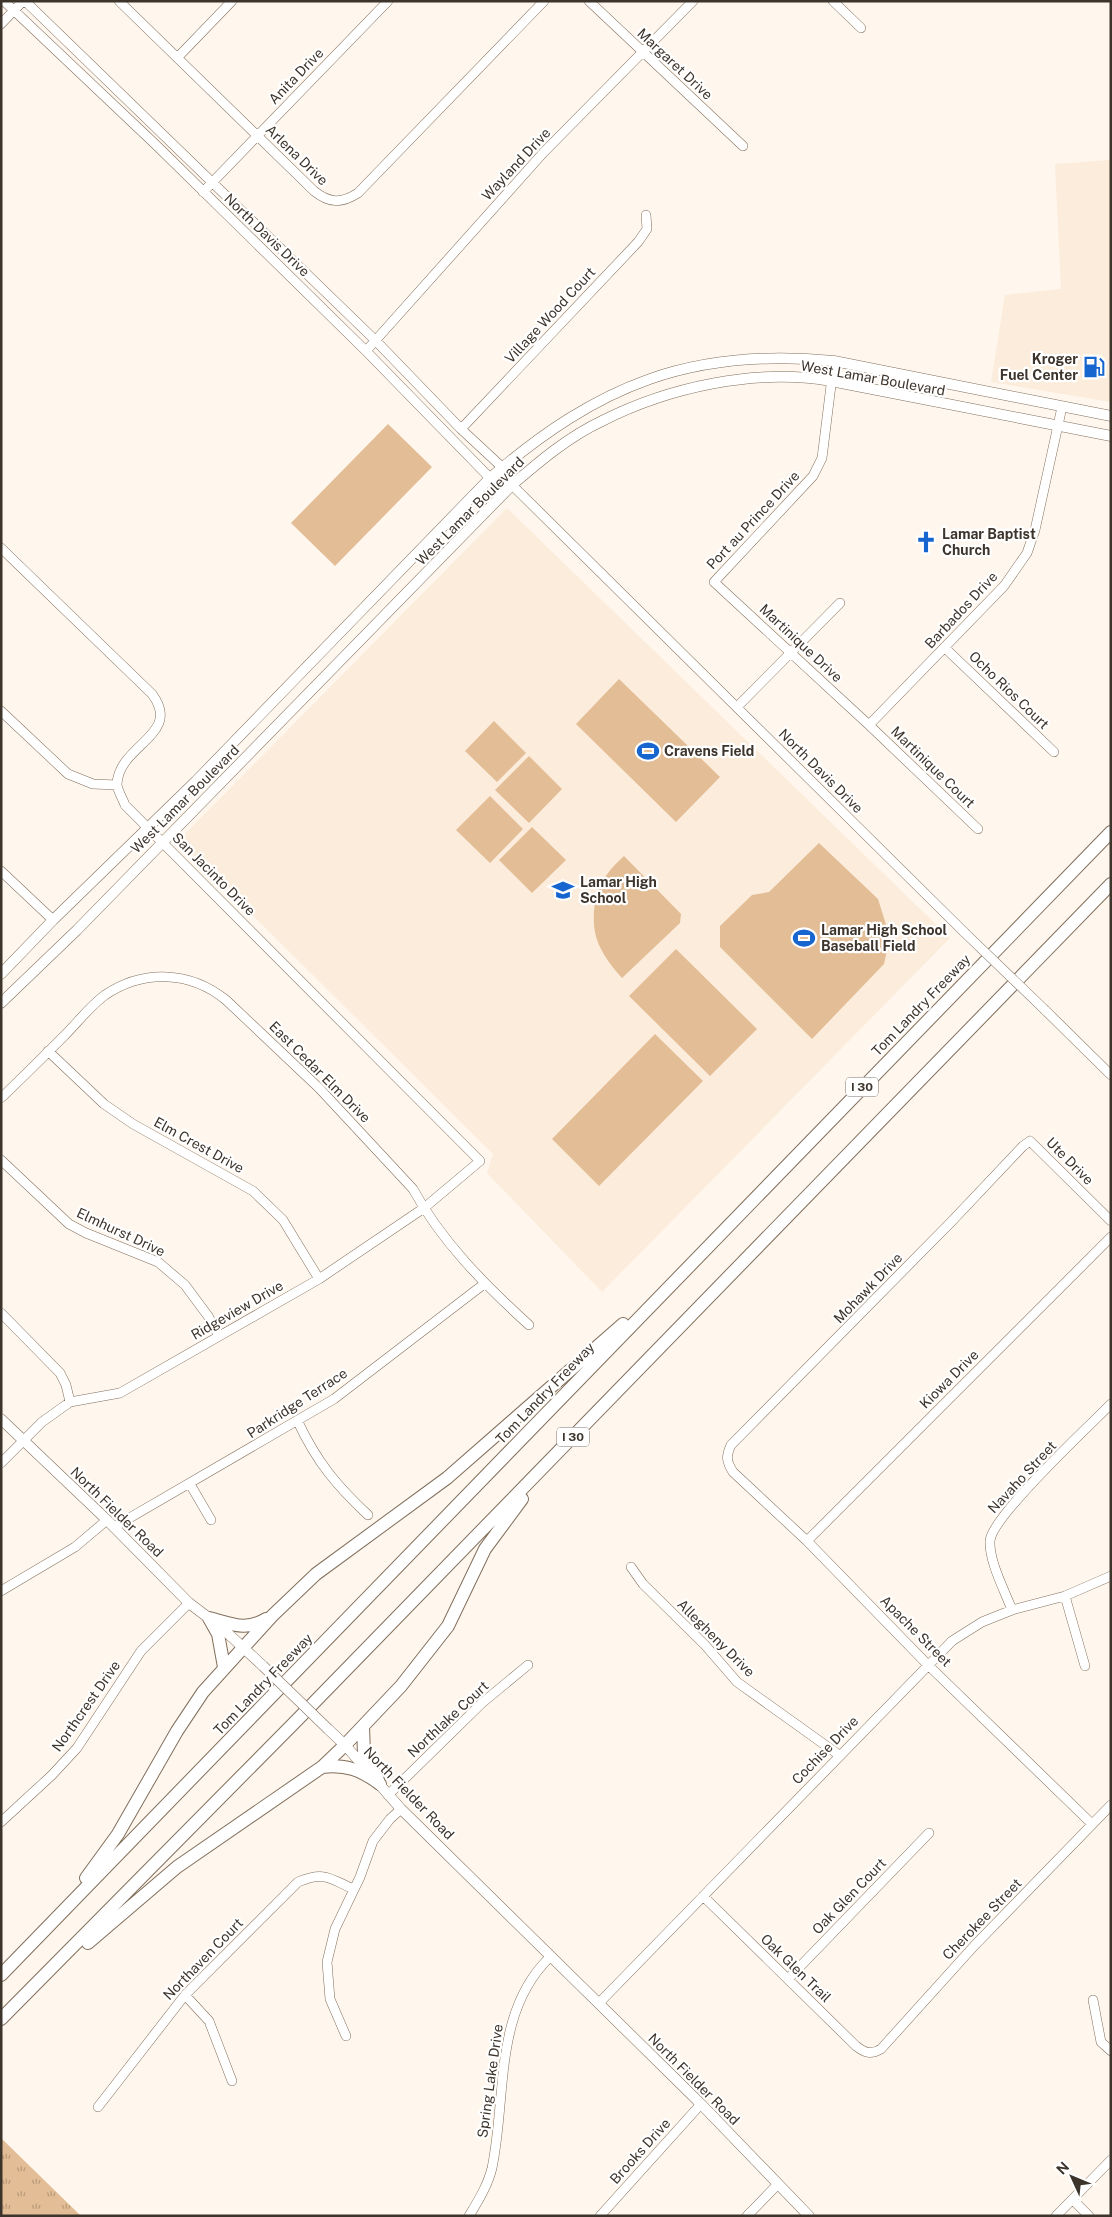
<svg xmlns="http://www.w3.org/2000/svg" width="1112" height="2217" font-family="'Public Sans',sans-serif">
  <defs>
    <pattern id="grass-tufts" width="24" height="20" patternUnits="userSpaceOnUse" patternTransform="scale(1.25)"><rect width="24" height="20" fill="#e3bd95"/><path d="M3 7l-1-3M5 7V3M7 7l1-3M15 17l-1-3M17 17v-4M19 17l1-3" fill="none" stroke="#b99a7a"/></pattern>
  </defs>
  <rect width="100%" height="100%" fill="#fff6ed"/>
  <path fill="#fcecdb" d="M1111 160V402L991 382 1005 295 1061 289 1055 164Z
    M507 508 950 938 602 1292 487 1173 493 1154 178 841Z"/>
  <path fill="url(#grass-tufts)" d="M1 2138 81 2216H1Z"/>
  <path fill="#e3bd95" d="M388 424 432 467 335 566 291 523Z
    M619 679 720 777 676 822 576 724Z
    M494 721 526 753 497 782 465 751Z
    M529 756 562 789 529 823 495 790Z
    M490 796 523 829 490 863 456 830Z
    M532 827 566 860 532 893 499 860Z
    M819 843 878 899 888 931V946L884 964 812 1039 720 947V926L752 895 769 892Z
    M624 856 681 914 680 923 622 978C614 969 605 958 600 947 589 925 593 892 608 873 612 867 618 862 624 856Z
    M676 949 757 1029 710 1076 629 996Z
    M655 1034 703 1081 599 1186 552 1139Z"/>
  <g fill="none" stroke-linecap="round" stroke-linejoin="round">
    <g stroke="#826f5c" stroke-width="10">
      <path id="minor" d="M4 1 155 144 366 351 490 478 512 485
        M25 1 376 341 461 429 503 468 512 485 965 933
        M119 1 314 191C329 203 341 204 358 193L544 1
        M589 1 743 146
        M833 1 861 28
        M1 24 23 1
        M178 57 232 1
        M203 192 388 1
        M366 351 543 153 693 1
        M834 361 822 458 813 476 714 582 869 725 978 829
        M461 429 638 242 647 229 646 215
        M1 548 152 694C183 735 119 744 117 784 117 790 123 799 125 805L480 1161 424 1208 319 1279 120 1393 70 1402 42 1422 1 1463
        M945 648 1054 752
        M737 707 840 603
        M1 711 68 774 93 784 117 785
        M869 725 1004 586 1027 553 1035 530 1062 407
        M1 871 53 920
        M1045 1010 1111 1075
        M48 1051 104 1104 133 1124 253 1191 283 1220 319 1279
        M1 1098C22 1078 43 1057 64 1036 77 1023 90 1006 105 995 144 969 190 971 226 1000L319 1088 413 1189C441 1241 485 1285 529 1325
        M1 1160 69 1224 86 1233 158 1262 185 1285 208 1316 219 1336
        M1 1313 60 1373 66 1385 70 1402
        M298 1422C317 1462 336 1485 368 1515
        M190 1484 211 1520
        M114 1527 334 1399 484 1284
        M807 1541 1111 1237
        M631 1567 643 1584 705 1645 737 1682 839 1755
        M1 1591 75 1547 107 1520
        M1065 1596 1085 1666
        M1012 1610C1005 1591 989 1562 990 1541 991 1517 1089 1426 1111 1404
        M388 1795 482 1703 528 1665
        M1 1822 52 1775 77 1748 141 1651 189 1603
        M1092 1824 927 1664 807 1541 733 1472C726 1461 726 1456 731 1445L953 1220 1023 1146 1030 1141 1111 1221
        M703 1896 856 2046C865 2053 871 2055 881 2049L974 1946 1111 1805
        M788 1979 929 1833
        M185 1995 209 2021 232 2081
        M1093 2000 1101 2042 1111 2051
        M599 2003 952 1641 982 1622 1012 1610 1065 1596 1111 1576
        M346 2036 330 1999 327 1962 335 1929 360 1877 373 1841 390 1819 401 1809
        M98 2107 185 1995 298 1882C324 1871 329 1878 353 1889
        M1073 2200 1089 2216
        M469 2216C478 2201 488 2185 492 2168 507 2096 493 2012 550 1957
        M600 2216 701 2104
        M747 2216 778 2184
        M1056 2216 1111 2160"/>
    </g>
    <g stroke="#826f5c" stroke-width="11">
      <path id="major" d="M1 974 53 920 196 781 490 478C598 385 691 347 834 361L1111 416
        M1 1003 77 930 512 485C540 461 568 437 602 421 669 387 756 368 831 381L1111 436
        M1 1419 107 1520 189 1603 222 1628 263 1666
        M328 1729 345 1745 401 1809 701 2104 809 2216"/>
    </g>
    <g stroke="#826f5c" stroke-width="14">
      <path id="highway" d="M209 1618C230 1623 245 1632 266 1619
        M209 1618 218 1634 224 1667
        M363 1727 364 1754 378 1780
        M322 1767C346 1764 361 1770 380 1784
        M86 1878 118 1834 177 1731 203 1692 272 1616 316 1574 447 1478 623 1324
        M88 1943 177 1867 322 1767 345 1745 401 1686 448 1626 485 1549 522 1499
        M1 1975 1111 832
        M1 2019 298 1719 1111 884"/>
    </g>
    <use href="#minor" stroke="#fff" stroke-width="9"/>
    <use href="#major" stroke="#fff" stroke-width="10"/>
    <use href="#highway" stroke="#fff" stroke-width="12"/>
    <g stroke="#826f5c" stroke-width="10" stroke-linecap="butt">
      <path id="minor-bridge" d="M965 933 1045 1010"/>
    </g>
    <g stroke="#826f5c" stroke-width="11" stroke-linecap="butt">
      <path id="major-bridge" d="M263 1666 328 1729"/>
    </g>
    <use href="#minor-bridge" stroke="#fff" stroke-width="9"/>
    <use href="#major-bridge" stroke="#fff" stroke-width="10"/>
  </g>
  <defs>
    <g id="fuel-bare" transform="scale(1.725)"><path d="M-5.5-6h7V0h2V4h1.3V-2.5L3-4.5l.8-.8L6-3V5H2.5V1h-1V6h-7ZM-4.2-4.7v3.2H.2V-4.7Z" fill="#1766d0" stroke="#fff" stroke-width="2.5" paint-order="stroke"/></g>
    <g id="church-bare" transform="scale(1.725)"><path d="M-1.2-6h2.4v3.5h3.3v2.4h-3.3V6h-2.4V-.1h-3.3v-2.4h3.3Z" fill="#1766d0" stroke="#fff" stroke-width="2.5" paint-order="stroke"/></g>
    <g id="stadium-bare" transform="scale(1.725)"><path d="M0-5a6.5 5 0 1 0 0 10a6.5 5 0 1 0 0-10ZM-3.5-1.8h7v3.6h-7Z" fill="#1766d0" stroke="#fff" stroke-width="2.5" paint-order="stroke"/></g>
    <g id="school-bare" transform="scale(1.725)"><path d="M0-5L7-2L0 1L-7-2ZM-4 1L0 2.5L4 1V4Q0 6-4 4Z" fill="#1766d0" stroke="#fff" stroke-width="2.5" paint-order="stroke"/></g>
  </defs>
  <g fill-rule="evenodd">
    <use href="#fuel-bare" x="1094" y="367"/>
    <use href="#church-bare" x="926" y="542"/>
    <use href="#stadium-bare" x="648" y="751"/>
    <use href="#school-bare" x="563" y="890"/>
    <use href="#stadium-bare" x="804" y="938"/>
  </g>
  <g text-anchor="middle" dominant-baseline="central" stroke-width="4.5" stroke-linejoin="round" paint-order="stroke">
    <g fill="#fff" stroke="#77716b" stroke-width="1">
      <rect x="846" y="1077.5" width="32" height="19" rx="4"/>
      <rect x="557" y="1427.5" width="32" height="19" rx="4"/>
    </g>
    <g font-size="12" font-weight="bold" fill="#3d342c">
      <text x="862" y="1087">I 30</text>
      <text x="573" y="1437">I 30</text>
    </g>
    <g font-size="14" fill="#3d342c" stroke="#fff">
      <text transform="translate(675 64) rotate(43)">Margaret Drive</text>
      <text transform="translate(296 76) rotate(-46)">Anita Drive</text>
      <text transform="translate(297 155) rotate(44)">Arlena Drive</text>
      <text transform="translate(516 164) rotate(-47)">Wayland Drive</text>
      <text transform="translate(267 235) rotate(44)">North Davis Drive</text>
      <text transform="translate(550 315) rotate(-47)">Village Wood Court</text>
      <text transform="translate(873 378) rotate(10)">West Lamar Boulevard</text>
      <text transform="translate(470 511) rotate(-45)">West Lamar Boulevard</text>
      <text transform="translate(753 520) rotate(-47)">Port au Prince Drive</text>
      <text transform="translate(961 610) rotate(-47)">Barbados Drive</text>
      <text transform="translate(801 643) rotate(43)">Martinique Drive</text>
      <text transform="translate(1009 690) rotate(44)">Ocho Rios Court</text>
      <text transform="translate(933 767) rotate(44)">Martinique Court</text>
      <text transform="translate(821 771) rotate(45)">North Davis Drive</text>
      <text transform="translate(185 799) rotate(-45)">West Lamar Boulevard</text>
      <text transform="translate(214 874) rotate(45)">San Jacinto Drive</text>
      <text transform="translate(921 1005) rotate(-46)">Tom Landry Freeway</text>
      <text transform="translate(320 1072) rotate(45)">East Cedar Elm Drive</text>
      <text transform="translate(199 1145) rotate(29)">Elm Crest Drive</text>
      <text transform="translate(1070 1161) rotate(45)">Ute Drive</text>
      <text transform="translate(121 1232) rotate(25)">Elmhurst Drive</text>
      <text transform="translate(868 1288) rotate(-46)">Mohawk Drive</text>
      <text transform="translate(237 1310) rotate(-30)">Ridgeview Drive</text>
      <text transform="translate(949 1379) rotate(-45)">Kiowa Drive</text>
      <text transform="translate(545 1393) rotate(-46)">Tom Landry Freeway</text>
      <text transform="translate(297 1403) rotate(-33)">Parkridge Terrace</text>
      <text transform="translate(1022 1477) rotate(-47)">Navaho Street</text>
      <text transform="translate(117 1512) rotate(44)">North Fielder Road</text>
      <text transform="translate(916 1631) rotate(45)">Apache Street</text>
      <text transform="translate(716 1638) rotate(45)">Allegheny Drive</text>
      <text transform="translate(263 1684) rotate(-46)">Tom Landry Freeway</text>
      <text transform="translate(86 1706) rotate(-55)">Northcrest Drive</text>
      <text transform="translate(448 1719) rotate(-43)">Northlake Court</text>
      <text transform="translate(825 1750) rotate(-46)">Cochise Drive</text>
      <text transform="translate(409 1793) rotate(46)">North Fielder Road</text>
      <text transform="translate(849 1896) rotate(-46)">Oak Glen Court</text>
      <text transform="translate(982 1919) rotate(-46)">Cherokee Street</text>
      <text transform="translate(203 1959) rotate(-46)">Northaven Court</text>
      <text transform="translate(796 1968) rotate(44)">Oak Glen Trail</text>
      <text transform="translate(694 2079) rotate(45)">North Fielder Road</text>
      <text transform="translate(490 2081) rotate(-82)">Spring Lake Drive</text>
      <text transform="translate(640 2151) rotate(-48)">Brooks Drive</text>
    </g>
    <g font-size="14" font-weight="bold" fill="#3d342c" stroke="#fff" text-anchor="start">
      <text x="1078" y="359" text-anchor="end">Kroger<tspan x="1078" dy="16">Fuel Center</tspan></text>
      <text x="942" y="534">Lamar Baptist<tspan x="942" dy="16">Church</tspan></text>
      <text x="664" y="751">Cravens Field</text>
      <text x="580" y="882">Lamar High<tspan x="580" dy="16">School</tspan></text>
      <text x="821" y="930">Lamar High School<tspan x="821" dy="16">Baseball Field</tspan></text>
    </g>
  </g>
  <rect width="1112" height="2217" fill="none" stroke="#3d342c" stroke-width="5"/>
  <g transform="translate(1072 2177) rotate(314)" stroke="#ffffff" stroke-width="4" paint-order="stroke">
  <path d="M0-4L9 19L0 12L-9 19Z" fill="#3d342c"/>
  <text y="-8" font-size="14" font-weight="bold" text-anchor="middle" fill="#3d342c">N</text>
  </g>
</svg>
